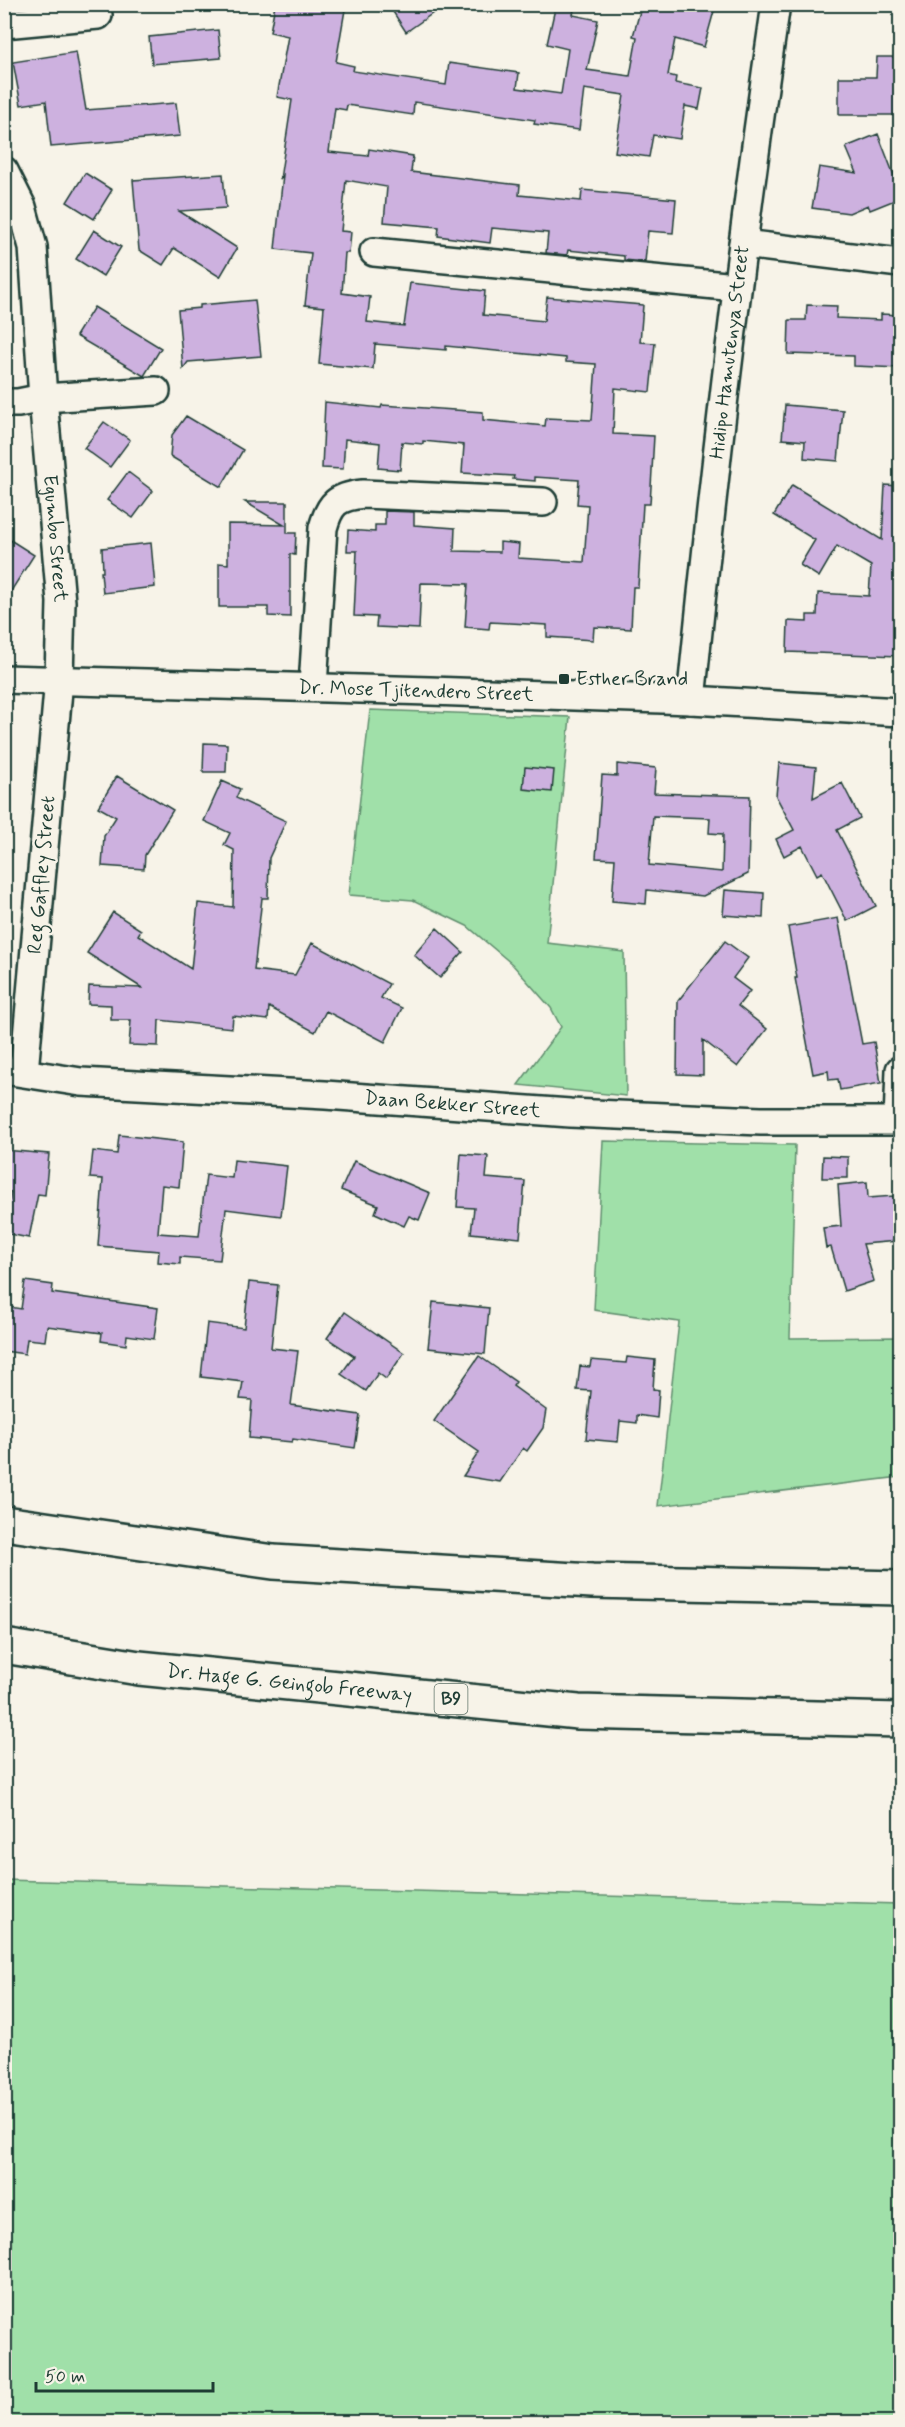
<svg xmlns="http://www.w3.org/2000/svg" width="905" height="2427" font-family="Mynerve,sans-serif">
  <rect width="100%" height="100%" fill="#f7f3e8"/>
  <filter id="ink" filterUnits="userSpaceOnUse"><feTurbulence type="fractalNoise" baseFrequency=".0167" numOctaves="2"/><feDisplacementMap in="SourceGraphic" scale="12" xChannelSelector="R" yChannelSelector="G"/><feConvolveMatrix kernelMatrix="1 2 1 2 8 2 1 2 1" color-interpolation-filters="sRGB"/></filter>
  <g filter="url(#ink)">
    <path fill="#a0e0a9" stroke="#608e6e" stroke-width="1.5" d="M370 710 570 717 547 943 624 952 626 1096 518 1085 561 1027 551 1008 512 964 467 926 413 900 349 895Z
      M603 1141 795 1145 790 1338 899 1337 900 1477 658 1506 679 1322 594 1310Z
      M4 1880 900 1904V2422H5Z"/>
    <path fill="#cdb1df" stroke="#1f3d34" stroke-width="1.5" fill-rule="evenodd" d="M275 4H346L336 62 354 66 353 71 446 85 449 63 519 73 517 88 561 94 568 49 547 44 556 4H575L573 15 598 20 587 70 630 76 637 37 633 36 642 4H716L704 47 675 39 668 75 676 77 675 83 703 88 699 109 685 106 680 139 653 135 649 157 615 152 624 95 584 89 579 130 534 124 535 120 414 102 413 115 347 105 346 110 335 108 329 152 368 156 369 149 413 156 411 172 520 185 519 195 581 201 582 190 676 199 673 233 648 231 645 262 624 260V256L568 250 567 255 546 253 548 233 492 228 490 243 438 236 439 227 384 222 387 187 346 180 341 231 351 232 349 253H345L342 293 370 297 367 322 404 326 410 283 485 291 483 315 544 321 547 297 643 305 640 342 655 343 650 392 615 388 613 434 654 436 650 504H643L638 587H633L631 629 594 627 593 640 547 637V625L490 622 489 629 465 627 468 584 421 583 419 629 376 627 377 617 354 616 357 551H347L348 530 375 532V525H385V511L414 512V525L455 528 454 551 500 552V542L519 544 518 558 584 562 588 505 577 504 579 480 535 477V481L513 479 514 476 462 473 464 445 423 441V444L402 442 400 470 378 468 380 443 345 439 343 469 322 468 325 402 381 408 382 405 483 412V420L545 426 546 418 592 420 596 364 566 362V358L446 346V350L375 344 373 369 319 364 324 307 305 305 311 253 275 249 283 175 280 179 292 100 277 97 288 36 270 32Z
      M388 4H446L406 32Z
      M218 30 221 58 152 64 149 37Z
      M76 52 86 110 176 103 180 136 51 147 46 101 21 105 13 62Z
      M877 57H900V115H839V77H876Z
      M878 134 900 191V198L870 210 868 205 849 213 812 208 819 167 857 173 846 147Z
      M85 173 112 190 94 219 67 202Z
      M223 174 226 208 179 211 237 248 220 277 174 248 163 265 139 250 133 180Z
      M94 230 121 247 103 276 76 259Z
      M255 300 261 356 188 362 183 369 178 310 200 308V305Z
      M807 305 837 306 836 318 881 320V314L900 315V368L854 366V356L788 354 789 320H806Z
      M94 307 161 348 144 376 76 336Z
      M785 405 843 410 838 461 804 458 805 441 782 439Z
      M186 416 243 450 221 487 170 456 172 435Z
      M104 422 130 440 110 467 84 448Z
      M128 472 153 491 133 518 107 500Z
      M792 485 882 540 885 485 900 486V656L787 652 788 621 807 622V615H817L818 593 869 596 871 566 837 546 819 577 800 565 815 540 774 515Z
      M245 502H287V533H296L295 555 290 554V617L268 616V607H219V563L228 564V524L284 525Z
      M4 536 34 555 4 602Z
      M151 543 155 587 103 593 101 572H103L102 548Z
      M204 743 227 744 226 772H203Z
      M779 763 816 767 813 798 842 783 860 818 837 830 876 906 847 921 822 872 817 875 802 846 784 856 776 839 794 830 776 796Z
      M617 764 656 768 654 793 750 796 748 874 703 896 647 890 646 904 612 901 615 859 596 858 602 775 617 776ZM653 816 710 818 709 833 723 834 722 872 649 865Z
      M525 767 554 770 552 792 523 789Z
      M117 776 173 810 145 855 144 869 102 866 104 836 116 817 98 807Z
      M222 781 240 789 236 798 286 821 269 858 268 898H262L254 970 295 975 312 943 389 984 381 998 402 1008 385 1042 326 1011 315 1032 269 1007 268 1020 233 1016 232 1028 159 1020 158 1046 129 1045 131 1020H111V1005L88 1004 89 986 142 988 87 953 113 912 141 930 138 935 191 969 198 903 233 907 234 850 224 845 230 833 204 821Z
      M725 890 764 893 763 918 723 915Z
      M838 918 862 1044 874 1042 881 1083 840 1090 838 1079 829 1080 828 1071 813 1074 795 978H797L788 927Z
      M437 928 463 952 440 978 414 955Z
      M725 941 748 958 733 978 750 991 738 1006 767 1029 738 1067 703 1040V1075L677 1074 678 1001Z
      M119 1135 183 1142 179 1187 162 1185 158 1233 199 1236 206 1175 232 1178 234 1160 287 1166 281 1216 226 1209 220 1260 180 1257V1264L158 1262 159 1251 98 1246 103 1179 90 1178 93 1151 117 1154Z
      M4 1150 49 1154 45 1195 38 1194 29 1238 4 1233 11 1192 4 1191Z
      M461 1154 488 1156 486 1178 525 1181 520 1238 471 1233 474 1208 457 1207Z
      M823 1156 848 1157V1178H822Z
      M354 1161 430 1193 419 1220 409 1216 404 1226 375 1213 378 1205 341 1190Z
      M867 1182 868 1198 894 1196 898 1241 863 1244 874 1281 844 1291 831 1247 826 1248 823 1228 841 1226 838 1185Z
      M25 1281 53 1285 52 1293 158 1308 154 1339 127 1335 126 1345 101 1341 102 1333 47 1326 45 1341 27 1339 25 1354 4 1351V1306L21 1309Z
      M249 1282 278 1285 271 1348 298 1351 291 1405 360 1415 355 1448 293 1439 292 1442 249 1438 252 1400 240 1399 243 1382 201 1377 207 1323 244 1328Z
      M433 1302 489 1308 485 1354 428 1348Z
      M345 1312 404 1353 386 1379 378 1373 366 1391 341 1374 354 1356 327 1338Z
      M479 1356 516 1382 513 1386 546 1410 543 1428 527 1451 523 1448 500 1482 463 1476 479 1452 434 1421Z
      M627 1357 655 1360 653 1389 659 1390 657 1418 637 1415V1423L620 1421 618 1442 586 1439 591 1391 577 1390 580 1366 590 1367 591 1360 626 1363Z"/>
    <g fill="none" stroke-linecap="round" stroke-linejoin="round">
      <g stroke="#1f3d34" stroke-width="32">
        <g id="minor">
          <path d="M4 24 98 15"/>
          <path id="s1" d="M4 171 22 207 33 247 43 398 61 602 59 679 24 1072"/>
          <path d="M743 244 900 263"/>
          <path d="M374 252 736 287"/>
          <path d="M4 403H18L43 398 156 391"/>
          <path id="s2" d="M4 679 430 691 691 700 900 712"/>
          <path d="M313 686 323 528C330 503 337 497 363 494L543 502"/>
          <path id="s3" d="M691 700C714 468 742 236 776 4"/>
          <path id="s4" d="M4 1070 81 1082 325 1095 570 1113 761 1121H900"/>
          <path d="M898 1120 900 1070"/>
        </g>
      </g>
      <g stroke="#1f3d34" stroke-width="38">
        <g id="highway">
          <path d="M4 1523 273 1562 592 1581 900 1588"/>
          <path id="s5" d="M4 1646 139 1668 578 1712 900 1720"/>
        </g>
      </g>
      <use href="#minor" stroke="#f7f3e8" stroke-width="27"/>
      <use href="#highway" stroke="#f7f3e8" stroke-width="33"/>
    </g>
  </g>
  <rect fill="#1f3d34" stroke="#f7f3e8" stroke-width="2" x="558" y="673" width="12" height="12" rx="3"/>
  <g text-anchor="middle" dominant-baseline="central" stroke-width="5" stroke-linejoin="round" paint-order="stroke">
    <rect fill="#f7f3e8" stroke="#60746a" stroke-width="1.5" x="434.5" y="1684" width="33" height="30" rx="4.5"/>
    <g font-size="18" font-weight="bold" fill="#1f3d34">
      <text x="451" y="1699">B9</text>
    </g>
    <g font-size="20" fill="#1f3d34" stroke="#f7f3e8">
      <text stroke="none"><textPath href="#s3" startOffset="350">Hidipo Hamutenya Street</textPath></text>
      <text stroke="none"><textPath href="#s1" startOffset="374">Egumbo Street</textPath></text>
      <text stroke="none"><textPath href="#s2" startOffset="412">Dr. Mose Tjitendero Street</textPath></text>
      <text transform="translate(42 875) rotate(-85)">Reg Gaffley Street</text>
      <text stroke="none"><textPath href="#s4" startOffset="450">Daan Bekker Street</textPath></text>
      <text stroke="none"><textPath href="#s5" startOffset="288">Dr. Hage G. Geingob Freeway</textPath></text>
    </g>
    <g font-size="20" fill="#1f3d34" stroke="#f7f3e8" text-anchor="start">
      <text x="576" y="679">Esther Brand</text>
    </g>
  </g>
  <rect width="905" height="2427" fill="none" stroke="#f7f3e8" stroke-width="24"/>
  <rect x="12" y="12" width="881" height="2403" fill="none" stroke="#1f3d34" stroke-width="2" filter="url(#ink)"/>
  <path d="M36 2382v9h177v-9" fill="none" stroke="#1f3d34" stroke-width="3"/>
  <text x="45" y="2382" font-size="18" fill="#1f3d34" stroke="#f7f3e8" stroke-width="4.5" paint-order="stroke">50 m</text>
</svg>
